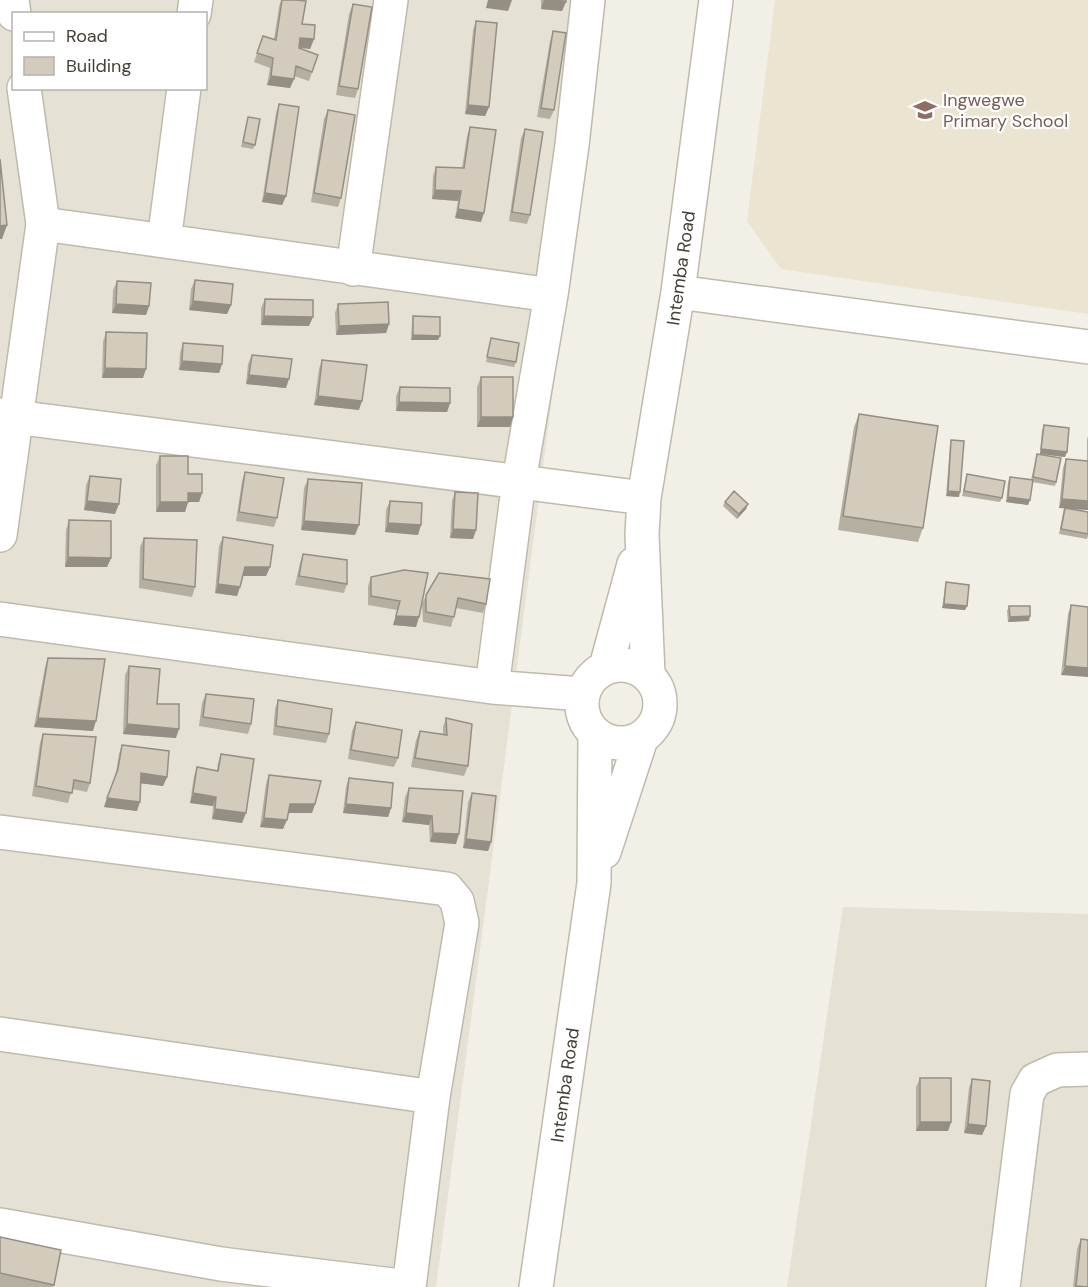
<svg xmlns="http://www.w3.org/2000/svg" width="1088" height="1287" font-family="'DM Sans',sans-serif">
  <rect width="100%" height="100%" fill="#f2efe6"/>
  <path fill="#e6e1d5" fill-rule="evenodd" d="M0 0H604L436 1287H0ZM14 14H206V88H14Z
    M843 907 1088 914V1287H787Z"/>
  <path fill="#ebe4d1" d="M775 0H1088V314L781 269 747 221Z"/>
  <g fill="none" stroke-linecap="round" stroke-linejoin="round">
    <g stroke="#c0baac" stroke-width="36">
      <path id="minor" d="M12 0 14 14
        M194 14 196 0
        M43 224 551 295
        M164 241 184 88
        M353 269 391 0
        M678 292 1088 347
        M0 415 644 498
        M0 535 43 224 24 88
        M0 619 492 687 582 694
        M582 704a39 39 0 1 1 78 0a39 39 0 1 1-78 0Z
        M606 667 634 564
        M648 674 642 535 644 498 678 292 716 0
        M492 687 519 481 551 295 572 145 588 0
        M0 832 447 889 457 901 462 923 433 1097 409 1287
        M604 852 641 739
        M0 1034 433 1097
        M0 1225 221 1264 409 1287
        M536 1287 594 883 595 734
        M1003 1287 1027 1094 1035 1080 1057 1070 1088 1069"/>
    </g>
    <use href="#minor" stroke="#fff" stroke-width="33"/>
  </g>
  <path fill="#b5afa2" d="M281 0 302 24 314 39 310 49 299 48 318 55 309 81 294 76 290 88 267 85 270 68 254 62 263 36 274 39 279 7Z
    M541 0H566L562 11 541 9Z
    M353 4 358 89 355 98 336 95 349 14Z
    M476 21 489 107 485 116 465 114 473 30Z
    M553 31 554 110 550 119 537 117 550 41Z
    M279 104 286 196 282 205 262 202 276 113Z
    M328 110 341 198 338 207 311 202 324 119Z
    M248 117 255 145 253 149 241 147Z
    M470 127 481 222 455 218 458 201 432 199 433 176 436 167 462 168 467 136Z
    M525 129 530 215 527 224 509 221 521 138Z
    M195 280 231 305 227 314 189 310 191 289Z
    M117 281 149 306 146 315 112 313 113 290Z
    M265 299 309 326 261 325V308Z
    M338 304 389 324 386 333 336 335 335 313Z
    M413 316 440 336 438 340H411L412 321Z
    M106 332 143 378H102L103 342Z
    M491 338 516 362 514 367 486 362Z
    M183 343 222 364 219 373 179 370 180 353Z
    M252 355 286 388 246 384 248 364Z
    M322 360 359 410 314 405 319 369Z
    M481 377 513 417 510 427H477V387Z
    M400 387 450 403 447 412 396 411V396Z
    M859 414 923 528 918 542 838 530 854 427Z
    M1044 425 1065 457 1040 454 1042 430Z
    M1088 436V510L1071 509 1088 512V536L1087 539 1059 534 1064 508H1059L1063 468 1066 459 1087 461V440Z
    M951 440 959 497 946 496 950 445Z
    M1037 454 1056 482 1055 486 1032 482 1030 500 1028 505 1006 502 1008 482 1010 477 1031 480Z
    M160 456 188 474 202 493 199 502H188L185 512H156V465Z
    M245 472 277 518 274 527 236 521 242 481Z
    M967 474 1002 498 1000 502 962 496Z
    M90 476 115 514 84 510 86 485Z
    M308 479 355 535 301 530 304 488Z
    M455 492 476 530 473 539 450 538 452 501Z
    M390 501 418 535 385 532 386 510Z
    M725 502 748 504 746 509 737 519 723 506Z
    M69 520 111 558 107 567H65L66 530Z
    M223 537 270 567 266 576H243L237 596 215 593 219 546Z
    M144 538 195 587 192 597 139 588 140 547Z
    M303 554 347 584 344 593 295 585 300 563Z
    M439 573 486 604 483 613 456 608 451 627 423 622 422 604 426 595Z
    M371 577 419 617 416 627 393 625 397 610 368 605V586Z
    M946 582 967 606 965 610 942 608 945 587Z
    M1071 605 1088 607 1061 675 1068 614Z
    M1009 606 1029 621 1008 622 1007 611Z
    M48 658 93 731 34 727 45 667Z
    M129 666 157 704 176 738 123 734 125 675Z
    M206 694 251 724 248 734 199 726 202 703Z
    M278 700 329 734 326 743 273 735 275 709Z
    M446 718 468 766 464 776 411 767 416 740 420 731 443 734V727Z
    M356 722 398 758 394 767 348 759 352 731Z
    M43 734 90 783 87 792 72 789 68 803 32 796 40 743Z
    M122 745 167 777 163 786 141 783 137 811 104 807 115 778 119 754Z
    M221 754 242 823 212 819 213 806 190 803 194 776 197 767 217 771 218 763Z
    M269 775 315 804 312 813H288L283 829 260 827 266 784Z
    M349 778 391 808 388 817 343 813 346 787Z
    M409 788 456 844 430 842 429 825 402 822 405 797Z
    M472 793 491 842 488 851 463 848 468 802Z
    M920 1078 951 1122 948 1131H916V1087Z
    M972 1079 986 1126 982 1135 964 1133 969 1088Z
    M0 1237 54 1285 53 1287H0Z
    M1081 1239 1088 1287H1073L1077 1249Z"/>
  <path fill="#948e84" d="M488 0H512L508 11 486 8Z
    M544 0 566 2 562 11 541 9Z
    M300 38 314 39 310 49 297 47Z
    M271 76 294 79 290 88 267 85Z
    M468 105 489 107 485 116 465 114Z
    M435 190 461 191 458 201 432 199Z
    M265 193 286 196 282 205 262 202Z
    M458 209 484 213 481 222 455 218Z
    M7 225 2 239H0V226Z
    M193 301 231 305 227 314 189 310Z
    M116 304 149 306 146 315 112 313Z
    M264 316 313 317 309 326 261 325Z
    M389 324 386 333 336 335 339 326Z
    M413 335 440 336 438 340H411Z
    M182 361 222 364 219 373 179 370Z
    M105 368 146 369 143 378H102Z
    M249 375 289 379 286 388 246 384Z
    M318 396 362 401 359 410 314 405Z
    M399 402 450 403 447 412 396 411Z
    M481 417H513L510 427H477Z
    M1041 449 1067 452 1065 457 1040 454Z
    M948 491 960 492 959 497 946 496Z
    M188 493H202L199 502H185Z
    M1008 497 1030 500 1028 505 1006 502Z
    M1062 499 1088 501V510L1059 508Z
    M87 501 119 504 115 514 84 510Z
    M160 502H188L185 512H156Z
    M748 504 746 509 737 519 739 514Z
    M304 521 359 525 355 535 301 530Z
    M388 523 421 525 418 535 385 532Z
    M453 529 476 530 473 539 450 538Z
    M68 557 111 558 107 567H65Z
    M245 567H270L266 576H241Z
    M218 584 240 587 237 596 215 593Z
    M944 604 967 606 965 610 942 608Z
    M396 616 419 617 416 627 393 625Z
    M1030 616 1029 621 1008 622 1010 617Z
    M1065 666 1088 668V677L1061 675Z
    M38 718 96 721 93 731 34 727Z
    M127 724 179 729 176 738 123 734Z
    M141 773 167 777 163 786 138 783Z
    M193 793 216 797 213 806 190 803Z
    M107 798 140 802 137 811 104 807Z
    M290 804H315L312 813H287Z
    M346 804 391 808 388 817 343 813Z
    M215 809 246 813 242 823 212 819Z
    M406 813 432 816 429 825 402 822Z
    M264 818 287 820 283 829 260 827Z
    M433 833 459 834 456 844 430 842Z
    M466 839 491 842 488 851 463 848Z
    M920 1122H951L948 1131H916Z
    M968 1124 986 1126 982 1135 964 1133Z"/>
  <path fill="#d3cbbc" stroke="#948e84" stroke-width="1.5" d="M282 0H296L306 1 302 24 315 25 314 39 300 38 299 48 318 55 312 72 296 66 294 79 271 76 273 58 257 53 263 36 276 40Z
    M544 0H566V2Z
    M353 4 372 7 358 89 339 86Z
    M476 21 497 23 489 107 468 105Z
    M553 31 566 33 554 110 541 108Z
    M279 104 299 107 286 196 265 193Z
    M328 110 355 115 341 198 314 193Z
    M248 117 260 119 255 145 243 142Z
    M470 127 496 130 484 213 458 209 461 191 435 190 436 167 464 168Z
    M525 129 543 132 530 215 512 212Z
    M0 159 7 225 0 226Z
    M195 280 233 284 231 305 193 301Z
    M117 281 151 283 149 306 116 304Z
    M265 299 313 300V317L264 316Z
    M388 302 389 324 339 326 338 304Z
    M413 316 440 317V336L413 335Z
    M106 332 147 333 146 369 105 368Z
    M491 338 519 343 516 362 487 357Z
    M183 343 223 346 222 364 182 361Z
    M252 355 292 359 289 379 249 375Z
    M322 360 367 365 362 401 318 396Z
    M481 377H513V417H481Z
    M400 387 450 388V403L399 402Z
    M859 414 938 426 923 528 843 516Z
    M1044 425 1069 428 1067 452 1041 449Z
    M951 440 964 441 960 492 948 491Z
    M1037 454 1061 458 1056 482 1033 477Z
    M160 456H188V474H202V493H188V502H160Z
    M1066 459 1088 461V501L1062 499Z
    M245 472 284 478 277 518 239 512Z
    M967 474 1005 481 1002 498 964 491Z
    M90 476 121 479 119 504 87 501Z
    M1010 477 1033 480 1030 500 1008 497Z
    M308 479 362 483 359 525 304 521Z
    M734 491 748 504 739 514 725 502Z
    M455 492 478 493 476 530 453 529Z
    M390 501 422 503 421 525 388 523Z
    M1065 508 1088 512V534L1061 529Z
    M69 520 111 521V558L68 557Z
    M223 537 273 545 270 567H245L240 587 218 584Z
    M144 538 197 540 195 587 143 579Z
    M303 554 347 560V584L299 576Z
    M404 570 428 573 419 617 396 616 400 601 371 596V577Z
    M439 573 490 579 486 604 458 598 454 617 426 612V595Z
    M946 582 969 585 967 606 944 604Z
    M1071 605 1088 607V668L1065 666Z
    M1009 606H1030V616L1010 617Z
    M48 658 105 659 96 721 38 718Z
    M129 666 160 669 157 704H179V729L127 724Z
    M206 694 254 699 251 724 203 717Z
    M278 700 332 709 329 734 276 726Z
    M446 718 472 724 468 766 415 758 420 731 447 735Z
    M356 722 402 730 398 758 351 750Z
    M43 734 96 737 90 783 74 780 72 793 36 786Z
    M122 745 169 751 167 777 141 773 140 802 107 798 118 769Z
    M221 754 254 759 246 813 215 809 216 797 193 793 197 767 218 771Z
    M269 775 321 781 315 804H290L287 820 264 818Z
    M349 778 393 783 391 808 346 804Z
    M409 788 463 791 459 834 433 833 432 816 406 813Z
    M472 793 496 796 491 842 466 839Z
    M920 1078H951V1122H920Z
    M972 1079 990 1081 986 1126 968 1124Z
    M0 1237 61 1250 54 1285 0 1273Z
    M1081 1239 1088 1240V1287L1076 1286Z"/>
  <defs>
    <g id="school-bare" transform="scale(1.8)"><path d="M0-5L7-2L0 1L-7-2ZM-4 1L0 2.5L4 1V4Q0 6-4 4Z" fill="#8d6e63" stroke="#fff" stroke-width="2.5" paint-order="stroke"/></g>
  </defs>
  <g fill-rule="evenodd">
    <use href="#school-bare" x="925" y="110"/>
  </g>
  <g text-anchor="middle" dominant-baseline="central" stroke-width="4.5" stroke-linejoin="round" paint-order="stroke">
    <g font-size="18" fill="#785e54" stroke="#fff" text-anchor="start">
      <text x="943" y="100">Ingwegwe<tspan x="943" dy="21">Primary School</tspan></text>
    </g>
    <g font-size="18" fill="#453f36" stroke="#fff">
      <text transform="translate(681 268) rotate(-82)">Intemba Road</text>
      <text transform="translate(565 1085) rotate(-82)">Intemba Road</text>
    </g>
  </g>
  <rect x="12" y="12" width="195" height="78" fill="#ffffff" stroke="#b5b2af" stroke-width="1.5"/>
  <rect x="24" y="32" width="30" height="9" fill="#ffffff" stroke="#b5b2af" stroke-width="1.5"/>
  <text x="66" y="42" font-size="18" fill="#453f36">Road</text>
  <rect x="24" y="57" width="30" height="18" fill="#d3cbbc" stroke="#b5b2af" stroke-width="1.5"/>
  <text x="66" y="72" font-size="18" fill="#453f36">Building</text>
</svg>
